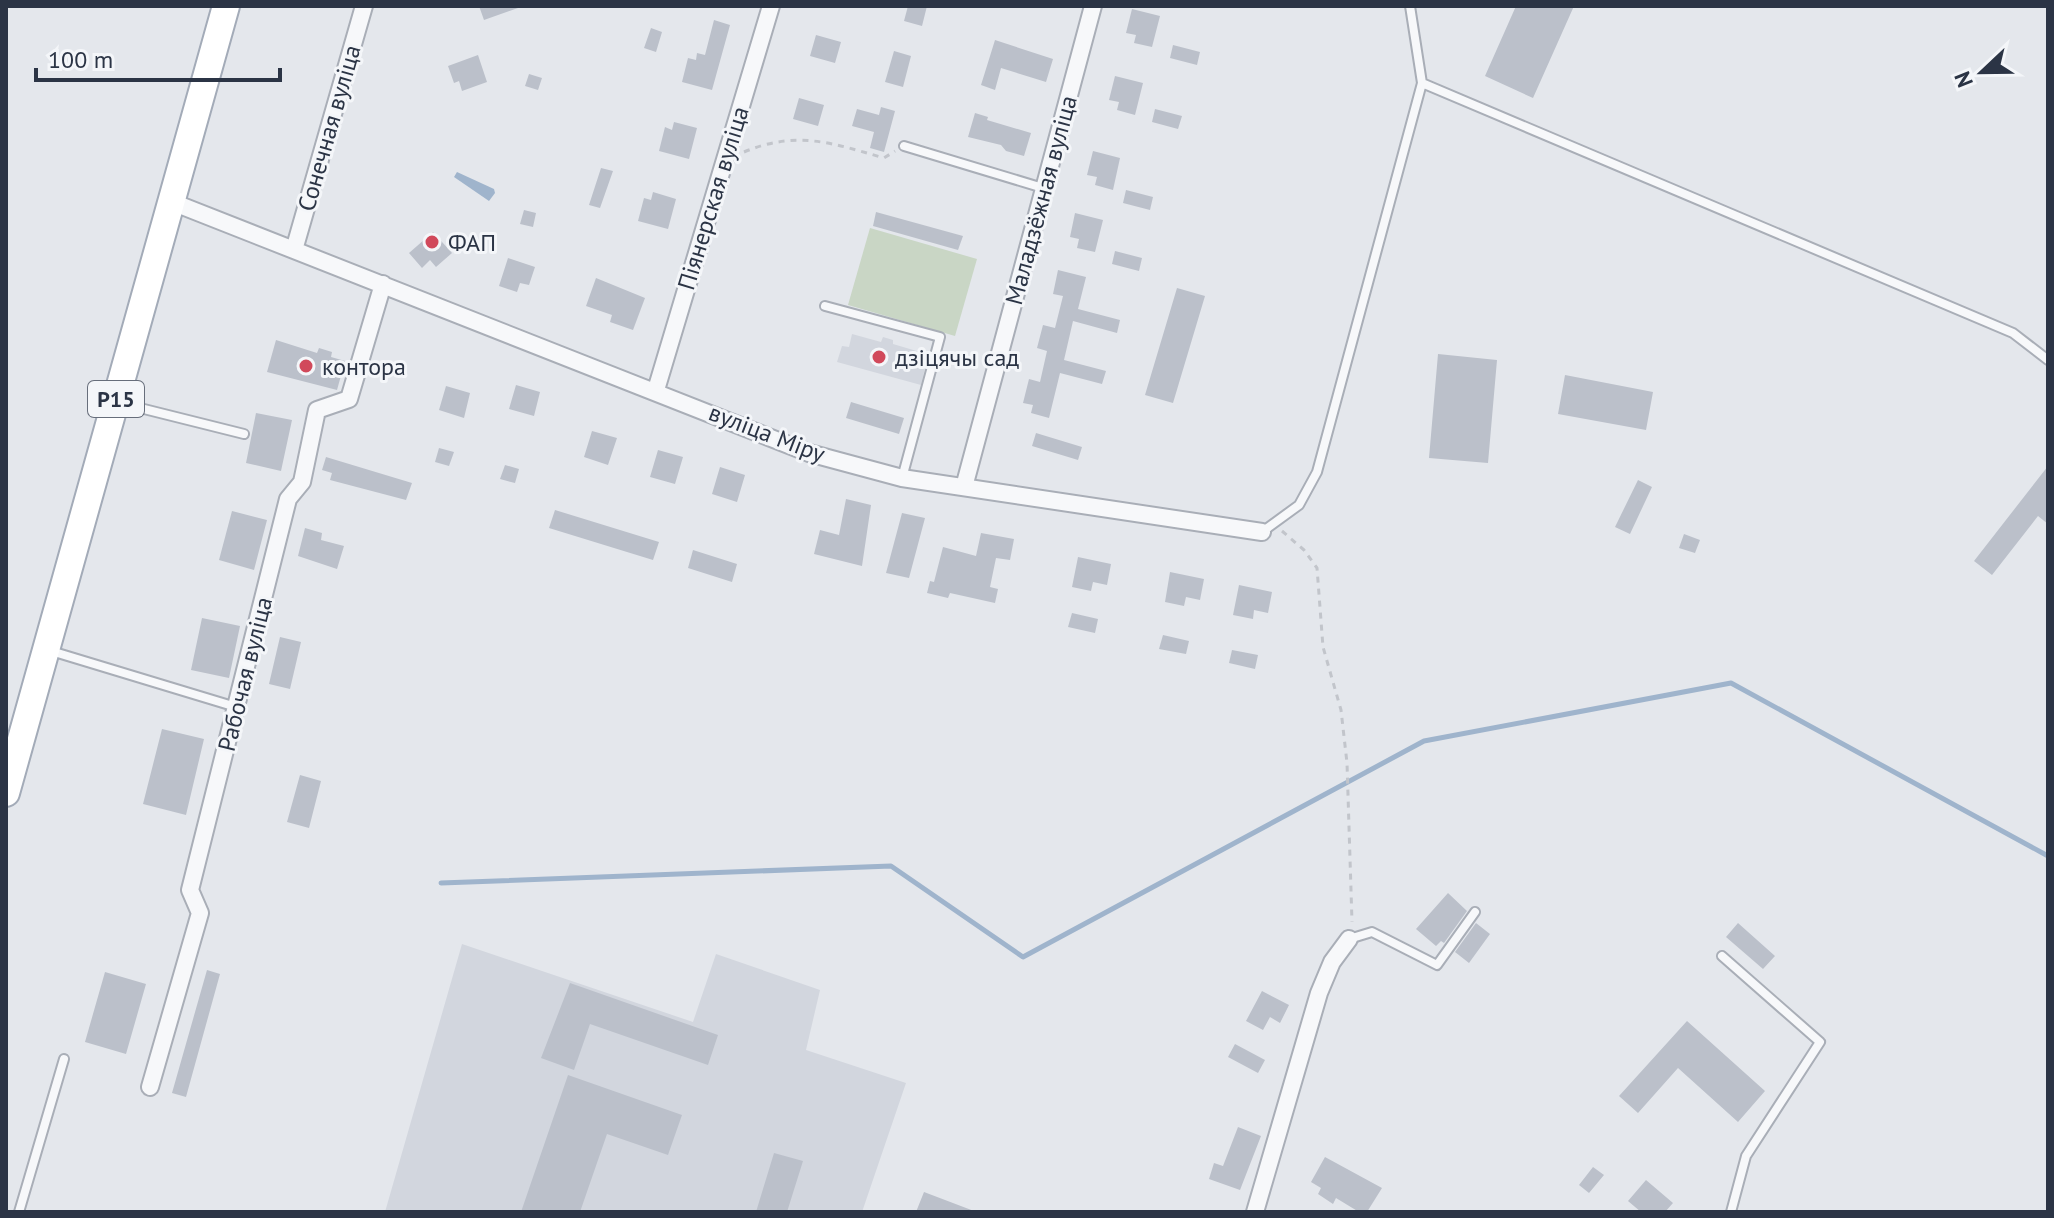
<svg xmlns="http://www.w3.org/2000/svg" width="2054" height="1218" font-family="'PT Sans',sans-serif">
  <rect width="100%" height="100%" fill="#e4e7ec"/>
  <path fill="#d2d6de" d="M852 334 881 342 883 337 893 340V344L920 352 916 366 925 368 921 385 837 362 842 346 849 347Z
    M462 944 693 1022 716 954 820 990 806 1050 906 1083 862 1212H385Z"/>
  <path fill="#c9d6c5" d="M870 228 977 259 955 336 848 305Z"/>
  <path fill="#9fb4cc" d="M457 172 494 189 495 193 489 201 454 177Z"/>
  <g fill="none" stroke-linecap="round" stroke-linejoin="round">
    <path stroke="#9fb4cc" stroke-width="5" d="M441 883 891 866 1023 957 1424 741 1731 683 2048 856"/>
  </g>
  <path fill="#bbc0ca" d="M479 6H518V8L484 20Z
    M908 6H927L922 26 904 21Z
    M1516 6H1574L1533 98 1485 76Z
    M1132 9 1160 16 1152 47 1134 43 1136 35 1126 33Z
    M714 20 730 25 712 90 682 82 688 58 696 60 697 53 705 55Z
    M651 28 662 32 656 52 644 48Z
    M816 35 841 42 835 63 810 56Z
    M995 40 1053 59 1046 82 1001 68 995 90 981 85Z
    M1173 45 1200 52 1197 65 1170 58Z
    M894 51 911 56 903 87 885 82Z
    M478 55 487 82 462 91 459 81 454 83 448 66Z
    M529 74 542 78 538 90 525 86Z
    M1115 76 1143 83 1135 115 1117 110 1119 102 1109 100Z
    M799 98 824 105 818 126 793 119Z
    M881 107 895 111 884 152 870 148 874 132 852 126 857 109 879 115Z
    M1155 109 1182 116 1178 129 1152 122Z
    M975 113 988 117 987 120 1031 133 1024 156 1006 151 1001 145 968 137Z
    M674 122 697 128 689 159 659 151 665 127 672 130Z
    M1093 151 1120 158 1113 190 1095 185 1097 177 1087 175Z
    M601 168 613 171 600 208 589 205Z
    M1126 190 1153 197 1150 210 1123 203Z
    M653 192 676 199 668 229 638 221 644 198 651 200Z
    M524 210 536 213 533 227 520 224Z
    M876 212 963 236 958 250 873 226Z
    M1075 213 1103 220 1095 252 1077 248 1079 239 1070 237Z
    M433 232 452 253 436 267 430 260 422 268 409 253Z
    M1115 251 1142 258 1139 271 1112 264Z
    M508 258 535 267 529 285 520 283 517 292 499 286Z
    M1058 270 1086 277 1078 309 1120 320 1117 333 1073 321 1064 360 1106 371 1102 384 1060 373 1049 418 1031 413 1033 405 1023 403 1029 379 1040 382 1047 351 1037 348 1043 325 1055 328 1063 296 1053 294Z
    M596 278 645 298 633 330 610 322 612 315 586 306Z
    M1177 288 1205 296 1173 403 1145 395Z
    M276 340 317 353 319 348 332 352 331 357 345 361 337 390 267 372Z
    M1438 354 1497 360 1488 463 1429 458Z
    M1565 375 1653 392 1646 430 1558 414Z
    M516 385 540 392 534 416 509 409Z
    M446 386 470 393 464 418 439 410Z
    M851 402 904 418 899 434 846 418Z
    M256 413 292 420 281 471 246 463Z
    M592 431 617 438 608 465 584 457Z
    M1036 433 1082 447 1078 460 1032 446Z
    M439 448 454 452 449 466 435 462Z
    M658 450 683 457 675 484 650 477Z
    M326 457 412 483 406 500 330 480 332 473 322 470Z
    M505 465 519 469 515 483 500 479Z
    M2048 466V524L2038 516 1992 575 1974 561Z
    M720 467 745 475 737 502 712 494Z
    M1638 480 1652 487 1630 534 1615 527Z
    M846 499 871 505 862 566 814 554 820 530 839 535Z
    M555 510 659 542 653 560 549 528Z
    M232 511 267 520 254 570 219 560Z
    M902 513 925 518 909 578 886 573Z
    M305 528 322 533 321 540 344 546 337 569 298 556Z
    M981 533 1014 539 1010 560 996 558 990 587 998 589 995 603 950 593 948 598 927 593 930 581 934 582 943 547 976 556Z
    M1684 534 1700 540 1695 553 1679 548Z
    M693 550 737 564 732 582 688 568Z
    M1078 557 1111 564 1107 585 1093 582 1091 591 1072 587Z
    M1170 572 1204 579 1200 600 1186 597 1184 606 1165 602Z
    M1239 585 1272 592 1268 613 1254 610 1253 619 1233 615Z
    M1072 613 1098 619 1095 633 1068 627Z
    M202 618 240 626 229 678 191 670Z
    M1163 635 1189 641 1186 654 1159 649Z
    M280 637 301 642 290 689 269 684Z
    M1232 650 1258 655 1255 669 1229 663Z
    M162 729 204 739 186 815 143 804Z
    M300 775 321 781 309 828 287 822Z
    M1448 893 1467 911 1444 943 1441 941 1436 946 1416 929Z
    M1476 923 1490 934 1469 963 1455 952Z
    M1738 923 1775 956 1763 969 1726 937Z
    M207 970 220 974 186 1097 172 1093Z
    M105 972 146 984 126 1054 85 1042Z
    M570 983 718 1035 708 1065 590 1024 574 1070 541 1058Z
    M1262 991 1289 1005 1280 1023 1270 1017 1263 1030 1246 1021Z
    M1687 1021 1765 1091 1738 1122 1678 1068 1638 1113 1619 1096Z
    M1235 1044 1265 1060 1258 1073 1228 1057Z
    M568 1075 682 1115 668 1155 607 1134 580 1212H521Z
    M1238 1127 1261 1136 1240 1190 1209 1179 1214 1163 1223 1166Z
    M774 1153 803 1161 787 1212H756Z
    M1325 1157 1382 1188 1367 1212H1359L1336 1198 1333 1204 1318 1194 1321 1188 1311 1182Z
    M1593 1167 1604 1175 1589 1193 1579 1185Z
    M1646 1180 1673 1203 1665 1212H1641L1628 1201Z
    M924 1192 974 1211V1212H916Z"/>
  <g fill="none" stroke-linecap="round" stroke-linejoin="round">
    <g stroke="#a9aeb7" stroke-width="12">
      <path id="lane" d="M1422 83 2013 333 2048 360
        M904 146 1043 188
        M825 306 940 337 902 478
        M120 403 244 434
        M1262 532 1299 505 1317 472 1422 83 1410 6
        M51 651 236 707
        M1349 939 1372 932 1437 965 1475 912
        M1722 956 1820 1042 1746 1156 1731 1212
        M19 1212 64 1059"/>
    </g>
    <g stroke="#a9aeb7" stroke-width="20">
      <path id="street" d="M172 202 809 453 902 478 1262 532
        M294 250 364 6
        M656 390 771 6
        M964 487 1093 6
        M150 1087 200 913 190 890 288 499 302 482 317 410 349 399 383 284
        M1255 1212 1319 993 1332 962 1349 939"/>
    </g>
    <g stroke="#a3abb8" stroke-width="30">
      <path id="primary" d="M6 793 226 6"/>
    </g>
    <path stroke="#c2c5cb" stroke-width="3" stroke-dasharray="6 6" stroke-linecap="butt" d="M744 152C797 130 832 143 884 158L895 151
      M1282 531 1304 550 1317 568 1323 647 1341 710 1347 763 1352 922"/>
    <use href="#lane" stroke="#f7f8fa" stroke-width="8"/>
    <use href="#street" stroke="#f7f8fa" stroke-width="16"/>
    <use href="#primary" stroke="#fff" stroke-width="26"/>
  </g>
  <g fill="#d1495b" stroke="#f4f6f9" stroke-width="3">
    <circle cx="432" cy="242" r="8"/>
    <circle cx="879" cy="357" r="8"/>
    <circle cx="306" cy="366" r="8"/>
  </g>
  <g text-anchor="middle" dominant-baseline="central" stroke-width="6" stroke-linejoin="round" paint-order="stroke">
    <rect fill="#f4f6f9" stroke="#676e7b" stroke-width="2" x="88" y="381" width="56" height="36" rx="6"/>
    <g font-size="22" font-weight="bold" fill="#2b3445">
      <text x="116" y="399">Р15</text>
    </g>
    <g font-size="24" fill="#2b3445" stroke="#f4f6f9">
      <text transform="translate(329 128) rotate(-74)">Сонечная вуліца</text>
      <text transform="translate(713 198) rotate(-73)">Піянерская вуліца</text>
      <text transform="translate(1041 200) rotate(-75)">Маладзёжная вуліца</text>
      <text transform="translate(767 433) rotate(21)">вуліца Міру</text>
      <text transform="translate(245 674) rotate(-76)">Рабочая вуліца</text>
    </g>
    <g font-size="24" fill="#2b3445" stroke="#f4f6f9" text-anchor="start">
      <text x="448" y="242">ФАП</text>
      <text x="895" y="357">дзіцячы сад</text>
      <text x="322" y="366">контора</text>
    </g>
  </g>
  <rect width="2054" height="1218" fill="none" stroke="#2b3445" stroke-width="16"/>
  <g transform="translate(1982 72) rotate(248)" stroke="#f4f6f9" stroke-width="6" paint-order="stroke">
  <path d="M0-6L14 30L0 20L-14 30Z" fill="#2b3445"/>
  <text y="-12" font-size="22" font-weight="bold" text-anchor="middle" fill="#2b3445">N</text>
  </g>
  <path d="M36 68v12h244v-12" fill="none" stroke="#2b3445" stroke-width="4"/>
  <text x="48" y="68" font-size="24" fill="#2b3445" stroke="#f4f6f9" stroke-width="6" paint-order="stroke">100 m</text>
</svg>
